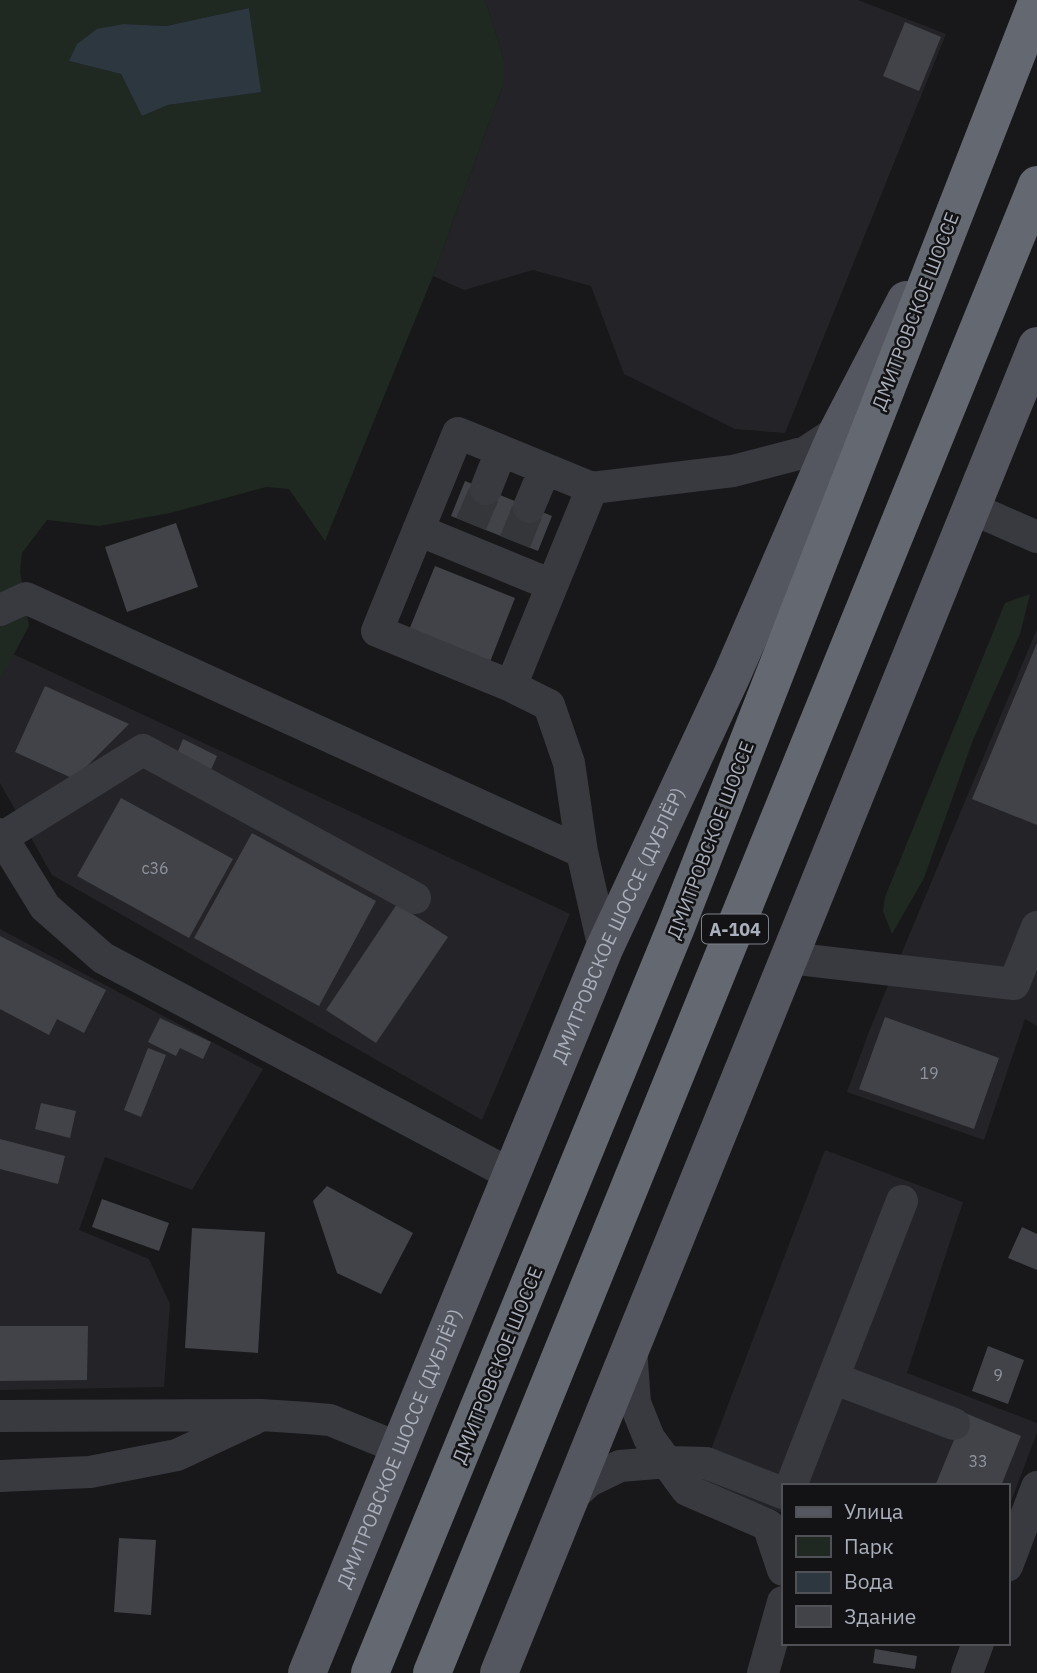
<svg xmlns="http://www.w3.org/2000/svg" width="1037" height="1673" font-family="'IBM Plex Sans',sans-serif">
  <rect width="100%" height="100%" fill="#18181a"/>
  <path fill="#242428" d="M485 0H858L946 34 785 433 735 429 624 374 591 286 533 270 464 290 433 276 504 82V59Z
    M1037 629V1026L1025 1019 984 1140 847 1092 870 1029Z
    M13 654 570 914 482 1120 52 875 0 783V680Z
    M0 929 263 1069 192 1190 105 1157 79 1230 149 1259 170 1304 164 1387 0 1390Z
    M825 1150 963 1202 907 1373 1037 1423V1433L1007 1512V1486H783V1513L699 1481Z"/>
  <path fill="#1f2921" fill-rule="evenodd" d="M0 0H485L504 59V82L433 276 325 541 289 489 266 487 170 513 99 526 47 520 22 553 20 571 29 626 0 680ZM249 8 260 92 168 105 142 116 121 74 69 61 124 24 166 26Z
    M1030 594 1020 634 973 740 924 878 892 934 883 911 885 897 1005 603Z"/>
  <path fill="#2c3740" d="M249 8 261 92 168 105 142 116 121 74 69 61 77 44 97 29 124 24 166 26Z"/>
  <path fill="#424348" d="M905 22 941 37 919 91 883 76Z
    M465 481 552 516 538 551 451 516Z
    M176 523 198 587 127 612 105 547Z
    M435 566 515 598 490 662 409 630Z
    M1037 643V825L972 799Z
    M45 686 129 724 74 779 15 752Z
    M183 739 217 756 210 772 176 756Z
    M121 798 233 859 189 938 77 876Z
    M252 833 376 901 319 1006 194 938Z
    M397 904 448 937 376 1043 326 1010Z
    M0 936 106 990 84 1033 57 1019 49 1035 0 1009Z
    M885 1017 999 1058 974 1129 859 1089Z
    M160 1018 211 1042 203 1059 180 1048 176 1056 148 1042Z
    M148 1048 166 1055 141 1117 124 1110Z
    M41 1103 76 1111 70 1138 35 1129Z
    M0 1139 65 1156 58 1184 0 1169Z
    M327 1186 413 1233 381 1294 337 1273 313 1201Z
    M102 1199 169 1223 159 1251 92 1227Z
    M1022 1227 1037 1234V1270L1008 1258Z
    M192 1228 265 1232 258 1353 185 1348Z
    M0 1326H88L87 1380 0 1381Z
    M988 1346 1024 1360 1008 1404 972 1391Z
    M965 1413 1021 1436 1001 1486H935Z
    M119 1538 156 1540 151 1615 114 1612Z
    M875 1649 917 1656 915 1669 873 1663Z"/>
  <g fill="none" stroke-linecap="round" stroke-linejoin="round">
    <path stroke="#35363a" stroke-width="32" stroke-dasharray="32 16" stroke-linecap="butt" d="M471 524 486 489
      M515 542 529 507"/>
    <path stroke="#393a40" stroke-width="32" d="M486 489 501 451
      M529 507 545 469
      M971 508 1037 537
      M418 530 552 585
      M0 610 26 598 582 852
      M511 686 377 631 458 433 592 488
      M0 834 45 907 103 958 512 1175
      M3 837 143 750 415 898
      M604 949 582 852 569 763 549 705 511 686 592 488 733 471 806 452 838 431
      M789 958 1014 984 1037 927
      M631 1349 635 1403 649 1438 687 1490 768 1525 783 1570
      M833 1378 954 1424
      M0 1416 261 1415 307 1418 330 1420 399 1448
      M0 1476 90 1472 177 1455 254 1419
      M791 1486 902 1201
      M569 1499 589 1481 620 1466 668 1462 706 1463 783 1493
      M1007 1566 1037 1487
      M763 1673 783 1602
      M967 1673 978 1643"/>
    <g stroke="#54575f" stroke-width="38">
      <path id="s1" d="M307 1673 604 949 732 675 838 431 906 300"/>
      <path d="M499 1673 1037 346"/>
    </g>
    <path stroke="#646871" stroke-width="38" d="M370 1673 676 927 1037 2
      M432 1673 1037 185"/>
  </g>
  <g text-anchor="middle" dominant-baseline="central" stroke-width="5" stroke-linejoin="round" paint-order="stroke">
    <g font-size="16" fill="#8f949e">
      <text x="155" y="868">с36</text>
      <text x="929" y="1073">19</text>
      <text x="998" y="1375">9</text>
      <text x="978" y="1461">33</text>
    </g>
    <rect fill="#131315" stroke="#7c8089" stroke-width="2" x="702" y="914.5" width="66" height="29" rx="5"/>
    <g font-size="18" font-weight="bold" fill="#a9afbb">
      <text x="735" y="929">А-104</text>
    </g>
    <g font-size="19" fill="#a9afbb" stroke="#131315">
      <text transform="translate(915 311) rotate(-69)">ДМИТРОВСКОЕ ШОССЕ</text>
      <text transform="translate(710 840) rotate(-69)">ДМИТРОВСКОЕ ШОССЕ</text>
      <text stroke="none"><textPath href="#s1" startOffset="810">ДМИТРОВСКОЕ ШОССЕ (ДУБЛЁР)</textPath></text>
      <text transform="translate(497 1365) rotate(-68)">ДМИТРОВСКОЕ ШОССЕ</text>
      <text stroke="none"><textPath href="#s1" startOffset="243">ДМИТРОВСКОЕ ШОССЕ (ДУБЛЁР)</textPath></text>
    </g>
  </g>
  <rect x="782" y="1484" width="228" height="161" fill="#131315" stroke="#4f5157" stroke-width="2"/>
  <rect x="796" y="1507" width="35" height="10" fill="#54575f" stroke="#4f5157" stroke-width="2"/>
  <text x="844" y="1519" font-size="21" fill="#a9afbb">Улица</text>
  <rect x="796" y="1536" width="35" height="21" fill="#1f2921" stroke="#4f5157" stroke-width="2"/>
  <text x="844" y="1554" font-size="21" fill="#a9afbb">Парк</text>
  <rect x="796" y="1572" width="35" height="21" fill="#2c3740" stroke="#4f5157" stroke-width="2"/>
  <text x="844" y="1589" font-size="21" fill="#a9afbb">Вода</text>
  <rect x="796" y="1606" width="35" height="21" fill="#424348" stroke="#4f5157" stroke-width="2"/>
  <text x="844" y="1624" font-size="21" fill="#a9afbb">Здание</text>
</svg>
